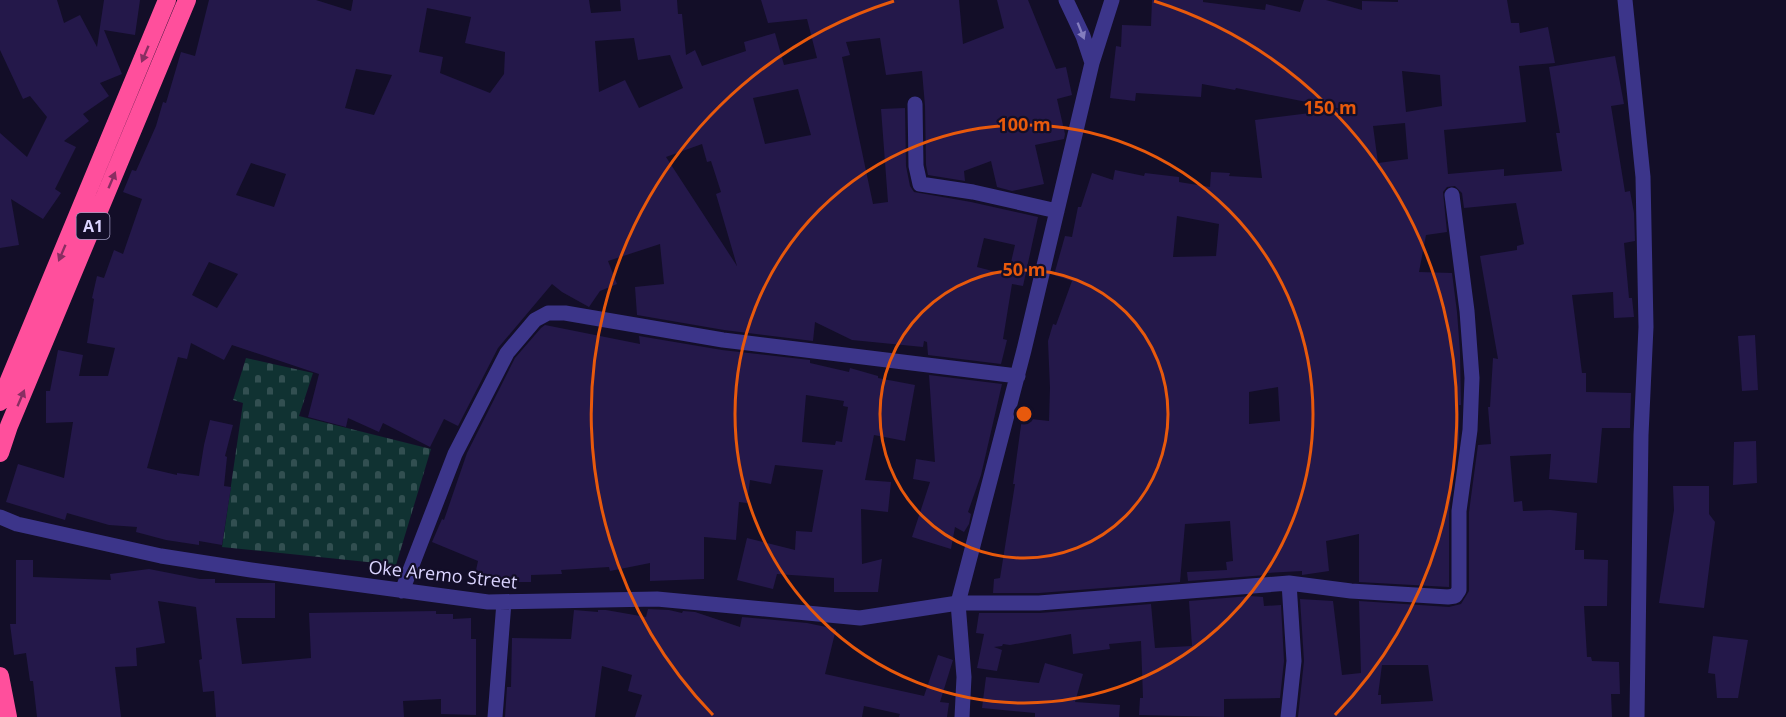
<svg xmlns="http://www.w3.org/2000/svg" width="1786" height="717" font-family="'Open Sans',sans-serif">
  <defs>
    <pattern id="cemetery-stones" width="16" height="16" patternUnits="userSpaceOnUse" patternTransform="scale(1.5)"><rect width="16" height="16" fill="#103232"/><path d="M2 7V4a2 2 0 0 1 4 0v3zM10 15v-3a2 2 0 0 1 4 0v3z" fill="#324f51"/></pattern>
  </defs>
  <rect width="100%" height="100%" fill="#130e28"/>
  <path fill="url(#cemetery-stones)" d="M246 358 313 373 299 416 431 449 396 565 222 547 243 403 233 400Z"/>
  <path fill="#24184a" fill-rule="evenodd" d="M0 0H57L64 23 80 15 97 47 104 0H140L135 35 104 30 122 74 100 83 109 96 83 114 89 121 64 141 76 147 55 189 61 193 43 219 11 199 19 245 0 248V133L27 157 47 117 30 96 23 99 0 50Z
    M209 0H316L351 11 353 0H589L591 13 621 11 620 0H677L678 14H682L686 55 695 50 702 66 746 51 744 42 775 33 784 65 817 58 807 19 768 23 761 0H959L963 44 1004 28 997 0H1028L1056 69 1066 67 1072 95 1057 99 1065 134 1064 139 1035 145 1044 184 1012 191 997 187 991 161 964 171 965 181 928 175 926 165 925 106 922 71 886 75 880 38 846 42 850 55 842 57 873 204 888 202 881 109 905 108 906 166 910 186 914 192 971 202 1038 217 1023 286 1012 284 1003 339 1007 340 1001 364 928 355 927 342 924 341 923 347 852 340 815 322 813 341 724 330 637 315 635 287 664 284 660 244 608 261 617 284 600 291 589 307 562 292 552 284 498 348 458 426 444 419 430 447 383 423 379 432 348 418 346 427 308 417 319 374 232 345 224 360 191 343 187 359 178 357 147 468 177 475V473L199 476 204 445 210 420 233 425 225 456 227 457 224 486 231 487 222 545 199 541V545L166 540 136 532 137 527 109 525 67 513 65 520 6 502 18 464 64 478 73 422 46 423V391H50L58 350 83 355 79 376H108L115 348 87 343 94 299 92 298 97 276 104 278 114 250 123 254 142 199 123 192 132 170 136 171 156 126 163 102 166 103 181 52 195 56ZM427 8 471 17 465 43 505 52 504 74 490 93 440 73 443 57 419 52ZM634 38 638 60 670 55 683 88 639 108 625 80 599 92 595 41ZM356 69 392 75 374 115 345 108ZM798 89 811 135 765 144 753 98ZM702 144 707 162 711 161 721 192 716 194 737 266 666 157ZM251 163 286 174 274 207 236 195ZM984 238 1015 245 1008 275 977 267ZM209 262 238 274 217 308 192 295Z
    M1152 0H1203V2L1265 10 1266 4 1300 12 1304 0H1326L1362 10V1L1398 2V0H1507L1511 23H1519L1520 33 1548 27 1555 63 1519 66 1526 122 1444 130 1448 174 1504 169V176L1562 171 1556 133H1560L1549 67 1615 56 1624 104 1611 106 1625 192 1630 191 1634 213 1635 241 1624 243 1629 298H1632L1634 317 1614 318 1613 292 1572 295 1582 373H1586V392L1631 393 1630 428H1602L1597 483 1549 479 1551 454 1510 456 1514 502 1522 501 1523 511 1550 510 1577 513 1575 550H1584V559L1608 560 1607 606H1584L1587 657H1591L1592 661 1619 662 1620 694H1611L1612 717H1298L1304 661 1300 599 1333 601 1342 675 1361 673 1359 601 1449 607 1461 604 1469 591V512L1478 445 1491 444 1488 407H1490L1493 358 1498 359 1480 256 1517 250V246L1524 244 1516 203 1464 208 1462 193 1455 186 1447 187 1443 192 1447 232 1426 235 1419 272 1452 273 1457 312 1460 352 1461 405H1459V439L1449 511V587L1359 582V534L1326 541 1329 571 1302 575V571L1266 573V575L1188 581 1187 572 1227 570 1226 562 1233 561 1230 521 1185 524 1180 582 1039 593H993L994 579 1000 578 1015 484H1013L1022 418 1049 421 1050 388 1048 341 1053 324 1056 325 1072 281 1054 275 1065 236 1072 237 1078 207H1081L1092 173 1113 180 1115 170 1144 176 1145 173 1179 177V182L1210 187 1211 172 1230 173 1229 176 1262 178 1255 120 1342 109 1236 88 1235 90 1202 84 1201 97 1136 93 1135 101 1110 98 1116 46 1121 47 1122 25 1151 26ZM1402 71 1440 75 1442 106 1406 112ZM1405 123 1408 159 1378 163 1373 126ZM1177 216 1219 224 1216 256 1173 257ZM1278 387 1280 421 1249 424V392ZM1382 665H1428L1433 701 1381 704V695H1378Z
    M545 325 640 344 639 336 722 350 810 360V363L849 372 850 368 878 376V378L915 385 905 441 874 435 865 480 891 482 888 512 861 509 862 564 882 559 878 592H834V578L777 574 773 589 737 580 747 538 795 550 796 531 812 532 823 470 775 465 771 484 750 480 747 503 739 502 736 540 704 537V579L650 581V563L610 571 609 567 561 570 562 574 531 575V582H517L475 575 478 561 432 542 442 519 444 520 467 453 515 358 541 328ZM806 395 844 401 843 406 848 407 842 442 836 441 835 445 802 442Z
    M1755 335 1758 390 1742 391 1738 336Z
    M929 375 1002 384 981 475 968 512 971 514 969 524 964 532 955 527 951 549 912 537 930 482 913 479 916 459 935 462Z
    M1756 441 1757 483 1733 485 1734 442Z
    M1673 486H1709V514L1715 522 1704 608 1659 603 1674 510Z
    M16 560H33V577L111 580 110 574 149 569 200 579H215V583H275V618H236L242 664 311 658 309 613 436 611V614H453V619L471 618V639H476V715L441 714V699L403 701 404 717H216L214 691 203 692 199 660 202 659 196 607 158 601 165 643 136 648 137 666 115 667 121 717H37L33 681H30L26 653 14 655 10 624H16Z
    M1250 596 1263 597 1264 606 1281 605 1284 661 1280 698 1224 699V717L1139 715 1140 698H1143L1141 641 1109 644 1110 649 1073 654 1071 634 1010 645 1003 644 1002 646 994 647 1002 650 997 671 977 668 984 634 976 633 979 613H1040L1151 604 1155 648 1192 646 1189 601Z
    M648 609 669 610 682 613 683 611 695 612 740 627 742 617 807 623 836 629 825 674 924 696 938 655 953 660 940 702 949 703 947 717H899L900 714 864 706 862 717H635L642 695 628 691 632 675 602 666 595 717H505L507 687H511L512 638 571 639 574 610 598 612V610H606L646 617Z
    M1713 636 1748 640 1738 698H1717L1715 674 1708 673Z
    M1045 663 1083 674 1075 702 1120 705 1119 717H1035V713L982 708 986 677 1039 683Z"/>
  <g fill="none" stroke-linecap="round" stroke-linejoin="round">
    <path stroke="#3c358a" stroke-width="15" d="M1066 0 1083 36 1092 63
      M1625 0 1643 177 1646 327 1641 435 1637 717
      M915 104 916 166 920 184 973 192 1057 211
      M0 517 17 524 161 556 251 570 488 602 657 599 860 618 958 603H1039L1289 583 1351 591 1448 597 1455 596 1459 590V511L1470 430 1472 378 1467 311 1452 195
      M402 591 455 454 507 353 535 320 548 313H565L723 340 1018 376
      M495 717 504 602
      M962 717 964 677 958 603 1024 350 1092 63 1112 0
      M1288 717 1294 661 1289 583"/>
    <path stroke="#ff4f9c" stroke-width="18" d="M0 402 167 0
      M0 453 9 426 187 0
      M0 676 8 717"/>
  </g>
  <defs><path id="oneway-solid" d="M-6-.8H1V-3.2L6.5 0L1 3.2V.8H-6Z" transform="scale(1.5)"/></defs>
  <use fill="#847dbf" href="#oneway-solid" transform="translate(1081 31) rotate(68)"/>
  <g fill="#892e62">
    <use href="#oneway-solid" transform="translate(145 54) rotate(113)"/>
    <use href="#oneway-solid" transform="translate(112 180) rotate(-67)"/>
    <use href="#oneway-solid" transform="translate(62 253) rotate(113)"/>
    <use href="#oneway-solid" transform="translate(21 398) rotate(-67)"/>
  </g>
  <g fill="none" stroke="#e8590c" stroke-width="3">
    <circle cx="1024" cy="414" r="144"/>
    <circle cx="1024" cy="414" r="289"/>
    <path d="M713 715A433 433 0 0 1 894 1M1154 1A433 433 0 0 1 1335 715"/>
  </g>
  <g text-anchor="middle" dominant-baseline="central" stroke-width="4.5" stroke-linejoin="round" paint-order="stroke">
    <rect fill="#130e28" stroke="#9f99be" stroke-width="1.5" x="76.5" y="213" width="33" height="26" rx="4.5"/>
    <g font-size="16" font-weight="bold" fill="#dbd4ff">
      <text x="93" y="226">A1</text>
    </g>
    <g font-size="18" fill="#dbd4ff" stroke="#130e28">
      <text transform="translate(443 574) rotate(6)">Oke Aremo Street</text>
    </g>
  </g>
  <circle cx="1024" cy="414" r="9" fill="#e8590c" stroke="#130e28" stroke-width="3"/>
  <g font-size="18" text-anchor="middle" font-weight="bold" fill="#e8590c" stroke="#130e28" stroke-width="4.5" stroke-linejoin="round" paint-order="stroke">
    <text x="1330" y="114">150 m</text>
    <text x="1024" y="131">100 m</text>
    <text x="1024" y="276">50 m</text>
  </g>
</svg>
